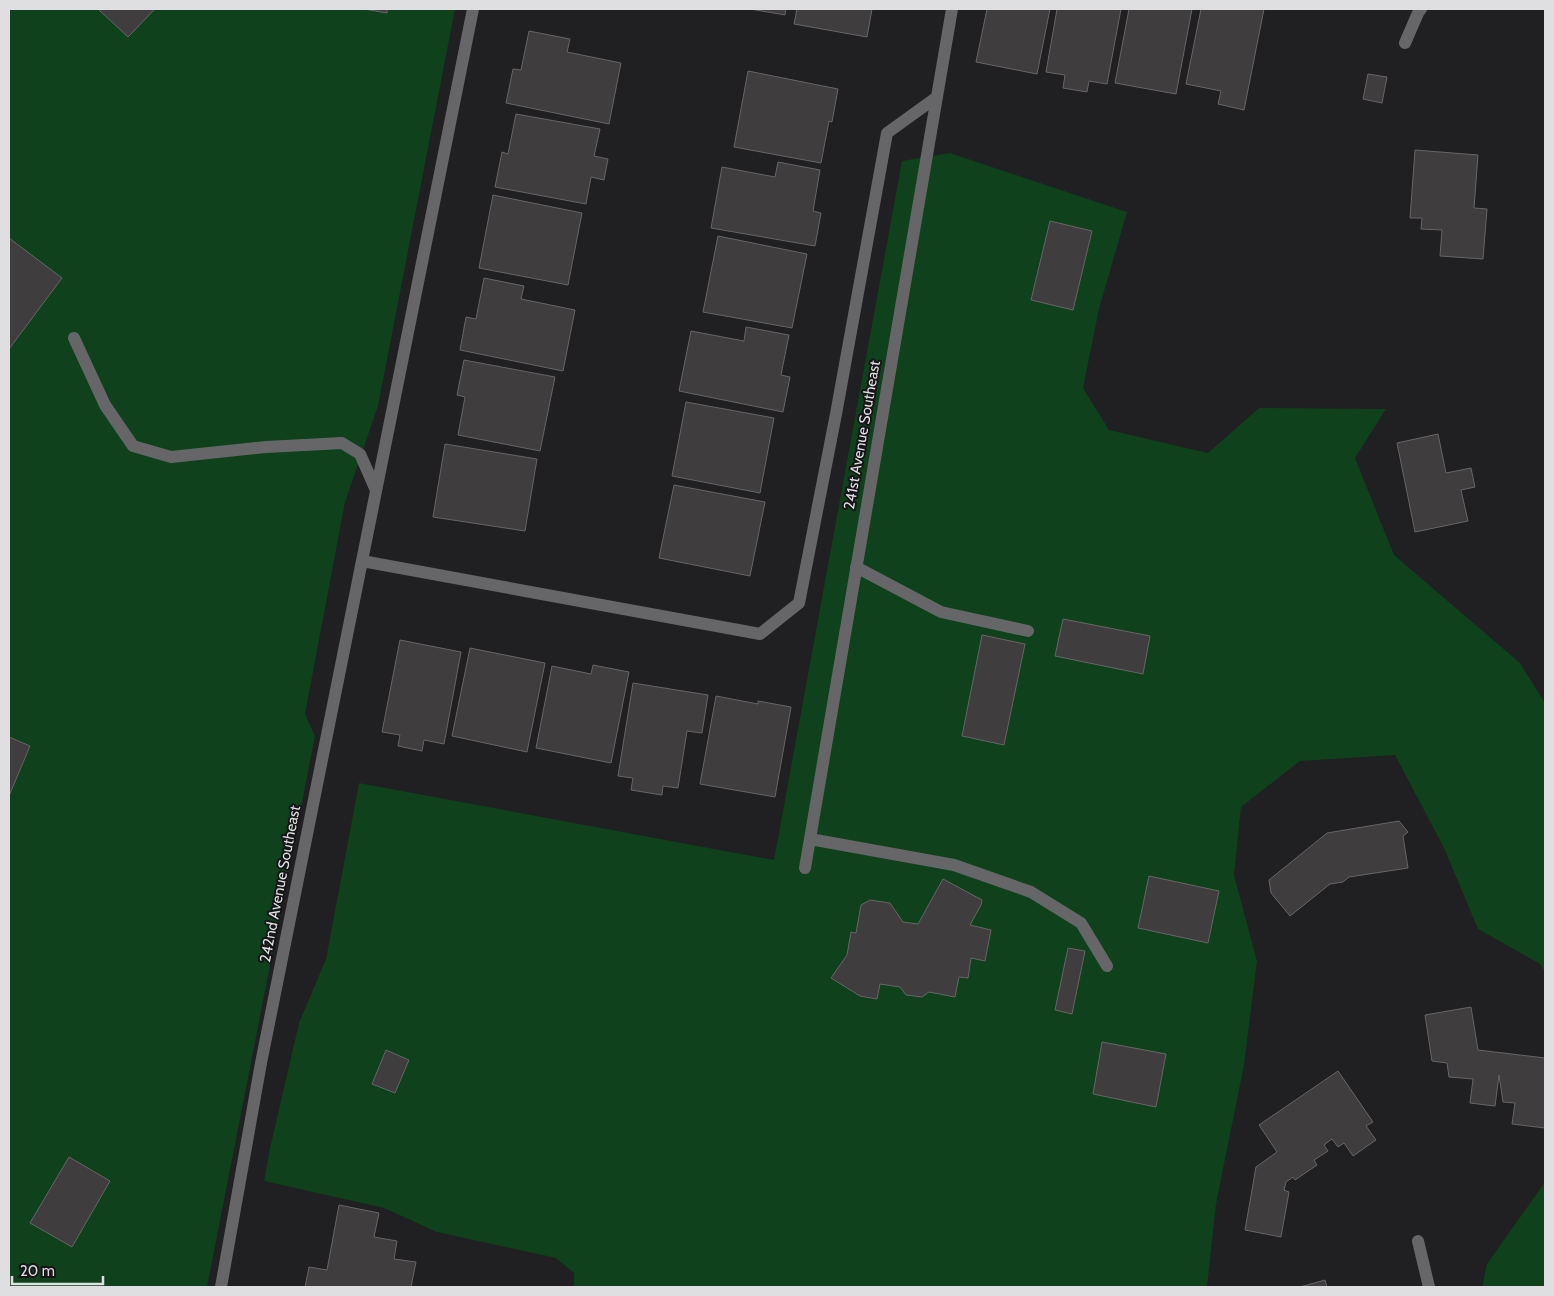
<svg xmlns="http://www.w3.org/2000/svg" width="1554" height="1296" font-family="Cabin,sans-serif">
  <rect width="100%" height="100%" fill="#201f21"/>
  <path fill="#0e411c" d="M9 9H455L378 406 345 502 305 714 315 736 207 1287H9Z
    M950 153 1127 212 1099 309 1083 388 1109 430 1208 453 1259 408 1386 409 1355 458 1394 555 1520 663 1545 703V972L1540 964 1478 929 1444 848 1395 755 1300 761 1241 807 1234 875 1257 961 1244 1065 1216 1204 1207 1287H574V1273L556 1258 437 1232 384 1208 264 1181 270 1148 299 1023 326 959 359 783 774 860 902 161Z
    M1545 1182V1287H1482L1487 1264Z"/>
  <path fill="#403d3e" stroke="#686566" d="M98 9H155L128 37Z
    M364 9H387V13Z
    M750 9H786L785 15Z
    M797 9H872L867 37 794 24Z
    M987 9H1050L1037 74 976 62Z
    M1057 9H1121L1107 84 1089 81 1087 92 1063 88 1065 75 1046 72Z
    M1129 9H1192L1176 94 1115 83Z
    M1201 9H1264L1244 110 1218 104 1221 91 1186 84Z
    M529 31 570 39 567 52 621 63 609 124 506 103 513 69 521 70Z
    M748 71 838 89 832 122 829 121 821 163 734 147Z
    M1368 74 1387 77 1382 103 1363 99Z
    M516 114 600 129 594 156 608 159 604 180 591 177 586 204 495 187 502 152 508 154Z
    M1415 150 1478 155 1474 208 1487 209 1483 259 1440 256 1442 230 1421 229 1422 218H1410Z
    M778 162 820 170 813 211 821 213 815 246 711 228 722 167 775 177Z
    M493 195 582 213 568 285 479 268Z
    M1050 221 1092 231 1073 310 1031 300Z
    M718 236 807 254 792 328 703 312Z
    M9 238 62 278 9 349Z
    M484 278 524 286 521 299 575 310 563 371 460 350 466 317 476 319Z
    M746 327 789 335 781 375 790 377 783 412 679 391 691 331 744 341Z
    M464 360 555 377 540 451 458 435 465 397 457 395Z
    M686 402 774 418 760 493 672 476Z
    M1438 434 1446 473 1471 468 1475 487 1461 490 1468 521 1415 532 1397 443Z
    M445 444 537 459 525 531 433 517Z
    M674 485 765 502 750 576 659 558Z
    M1063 619 1150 636 1143 674 1055 656Z
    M982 635 1025 644 1004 745 962 736Z
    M400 640 461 652 444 744 424 740 422 751 398 746 400 735 382 732Z
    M470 648 545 663 527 752 452 736Z
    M593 665 629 672 611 763 536 748 552 666 591 674Z
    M633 683 708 695 702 733 687 731 678 788 663 786 662 795 631 790 633 778 618 776Z
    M716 696 758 704V701L791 707 775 797 700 784Z
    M9 737 30 746 9 796Z
    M1399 821 1408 832 1403 836 1408 868 1349 877 1343 882 1330 884 1290 916 1271 893 1269 880 1327 833Z
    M1149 876 1219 891 1208 943 1138 928Z
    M943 879 982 900 981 905 970 925 991 930 985 961 971 958 968 978 959 977 955 997 929 992 922 997 906 995 900 987 880 984 877 999 860 996 831 978 847 955 851 932 856 933 861 905 870 900 890 903 903 922 918 924Z
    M1068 948 1085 951 1072 1014 1055 1010Z
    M1471 1007 1478 1050 1545 1058V1128L1512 1124 1515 1103 1503 1102 1499 1075 1495 1106 1470 1103 1473 1079 1449 1077 1447 1063 1432 1061 1425 1015Z
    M1102 1042 1166 1054 1156 1107 1093 1094Z
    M386 1050 409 1060 395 1093 372 1084Z
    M1338 1071 1373 1122 1366 1126 1376 1140 1353 1156 1344 1143 1338 1147 1332 1139 1324 1145 1328 1151 1314 1160 1317 1165 1295 1180 1293 1177 1286 1182 1284 1190 1289 1192 1281 1237 1245 1230 1256 1167 1277 1152 1259 1125Z
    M69 1157 110 1181 72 1247 30 1223Z
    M339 1205 379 1213 374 1237 397 1241 394 1259 416 1262 411 1287H305L309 1267 327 1270Z
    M1325 1280 1327 1287H1300Z"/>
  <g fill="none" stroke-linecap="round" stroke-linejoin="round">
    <path stroke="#666668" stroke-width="12" d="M1405 43 1418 13 1421 9
      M74 338 105 405 133 446 171 457 266 447 342 443 360 454 375 488
      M362 561 760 634 799 603 836 414 887 133 937 97
      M856 567 941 612 1028 631
      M810 839 954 865 1031 892 1081 923 1107 966
      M805 868 952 9
      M1418 1241 1429 1287
      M221 1287 261 1063 473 9"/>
  </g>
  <g text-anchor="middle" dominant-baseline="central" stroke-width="4" stroke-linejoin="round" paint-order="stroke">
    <g font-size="15" fill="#dfdee0" stroke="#171518">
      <text transform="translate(862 435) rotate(-80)">241st Avenue Southeast</text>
      <text transform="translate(280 884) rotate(-79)">242nd Avenue Southeast</text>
    </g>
  </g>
  <rect width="1554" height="1296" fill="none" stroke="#dfdee0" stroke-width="20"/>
  <path d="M12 1276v8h91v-8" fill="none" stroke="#dfdee0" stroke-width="2.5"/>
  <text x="20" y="1276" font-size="15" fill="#dfdee0" stroke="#171518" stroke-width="4" paint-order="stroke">20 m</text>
</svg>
